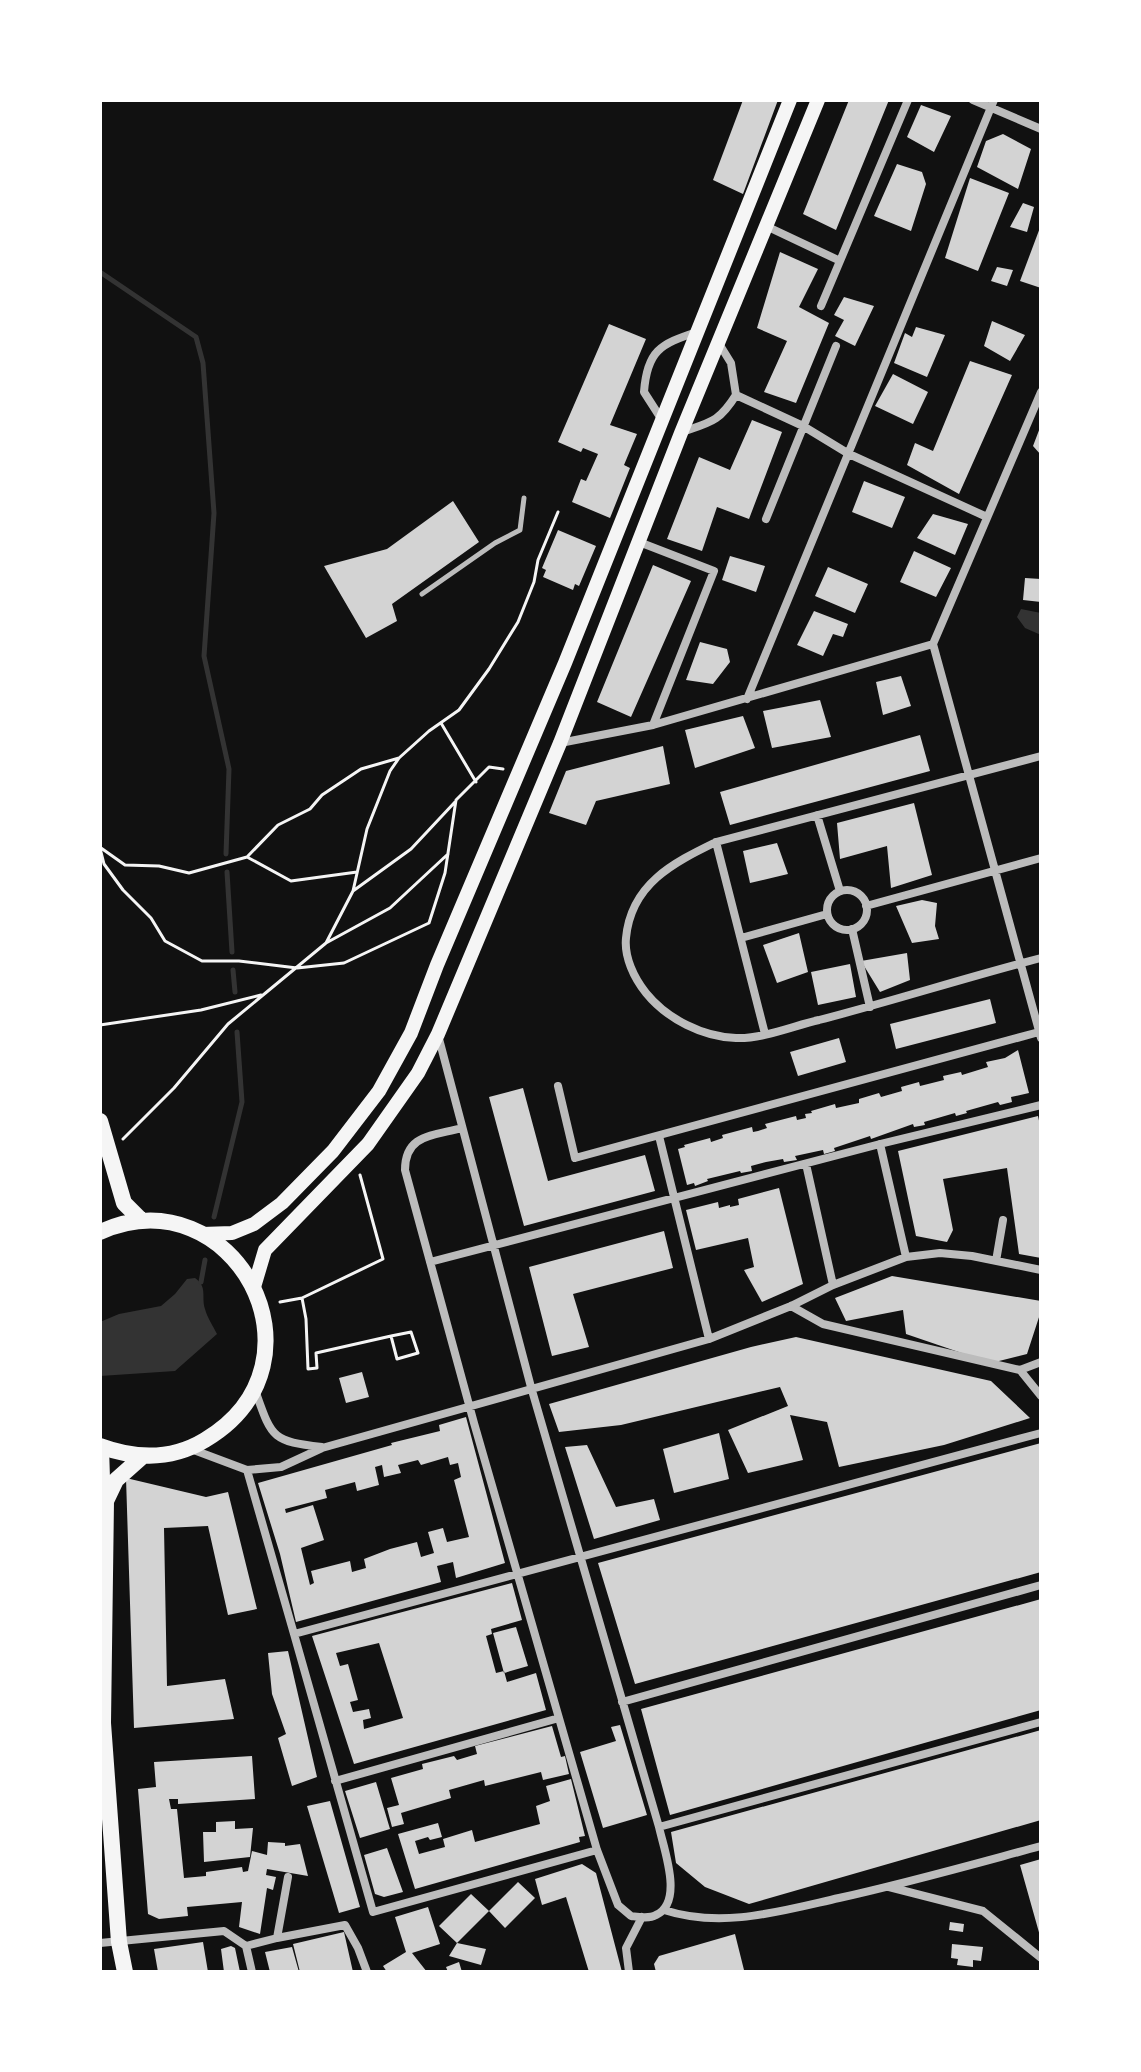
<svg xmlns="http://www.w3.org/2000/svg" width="1141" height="2072" font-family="Poppins,sans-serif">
  <rect width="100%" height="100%" fill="#111"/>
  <path fill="#333" d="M1021 609 1041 613V635L1025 628 1017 617Z
    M195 1278C208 1287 201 1297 205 1309 207 1317 213 1326 217 1334L175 1371 100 1376V1322L119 1314 161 1306 175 1294 187 1279Z"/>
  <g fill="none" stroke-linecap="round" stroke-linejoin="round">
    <path stroke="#333" stroke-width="5" d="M100 272 196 337 203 363 214 513 204 656 229 769 226 854
      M227 872 232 952
      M233 970 235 992
      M214 1217 242 1102 237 1032
      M201 1282 205 1260"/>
  </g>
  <path fill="#d3d3d3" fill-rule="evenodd" d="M743 100H778L743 194 713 180Z
    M849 100H889L836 230 803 214Z
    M921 105 951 116 934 152 907 137Z
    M1003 134 1031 149 1018 189 977 167 986 141Z
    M897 164 922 172 926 184 911 231 874 216Z
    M970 178 1009 193 978 271 945 258Z
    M1023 203 1034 207 1027 232 1010 227Z
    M1041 225V288L1020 281Z
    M780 252 818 269 799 307 829 323 796 403 764 392 787 341 757 328Z
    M997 267 1013 270 1007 286 991 281Z
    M844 297 874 306 855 346 835 336 844 320 834 315Z
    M992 321 1025 335 1010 361 984 346Z
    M609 324 646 339 610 425 637 434 624 465 630 468 610 518 572 502 581 479 586 481 598 454 583 448 581 452 558 442Z
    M916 327 945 335 927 377 894 363 905 333 912 337Z
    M970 361 1012 375 959 494 907 465 915 443 933 451Z
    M893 374 928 392 913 424 875 406Z
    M752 420 782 432 749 519 717 507 702 551 667 539 699 457 730 470Z
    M1041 425V455L1033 446Z
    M864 481 905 497 892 528 852 512Z
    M453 501 479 542 392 604 397 621 366 638 324 566 387 549Z
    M933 514 968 524 955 555 917 538Z
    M558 530 596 546 579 586 575 584 573 590 543 577 546 570 542 568Z
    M914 551 951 568 936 597 900 582Z
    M730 556 765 566 756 592 722 580Z
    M653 565 691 581 631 717 597 702Z
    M828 567 868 584 855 613 815 596Z
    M1025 578 1041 579V602L1023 600Z
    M814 611 848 624 843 637 833 634 823 656 797 645Z
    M700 642 727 649 730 662 713 684 686 680Z
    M901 676 911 706 883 715 876 682Z
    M820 700 831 737 772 748 763 711Z
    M743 716 755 748 695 768 685 730Z
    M920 735 930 771 730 825 720 792Z
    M663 746 670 784 596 801 586 825 549 813 566 771Z
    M914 803 932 875 891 888 887 846 840 859 837 823Z
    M777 843 788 874 750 883 743 851Z
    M922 900 937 903 935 926 939 939 912 943 896 906Z
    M799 933 808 972 777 983 763 945Z
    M907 953 910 980 880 992 861 961Z
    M850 964 856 997 818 1005 811 972Z
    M990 999 996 1023 896 1049 890 1024Z
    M839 1038 846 1062 798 1076 790 1052Z
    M1018 1050 1029 1093 1011 1097 1012 1102 1000 1105 998 1102 966 1111 967 1113 956 1116 955 1113 924 1122 925 1125 914 1127 913 1124 871 1139 870 1136 834 1148 835 1151 824 1154 823 1150 795 1156 797 1160 784 1162 783 1159 766 1162 751 1166 752 1171 741 1173 740 1171 707 1179 708 1181 695 1186 694 1183 687 1185 678 1149 685 1147 684 1145 710 1138 711 1142 723 1138 722 1135 752 1127 753 1132 758 1131 767 1128 765 1124 796 1116 797 1120 806 1118 805 1114 812 1113 811 1111 835 1104 836 1108 859 1103V1099L879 1093 881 1097 902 1091 901 1087 919 1082 920 1086 944 1080 943 1076 961 1072 962 1075 988 1067 986 1062 1005 1058Z
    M523 1088 548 1181 645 1155 655 1191 524 1226 489 1097Z
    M1038 1116 1041 1130V1258L1019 1254 1007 1168 943 1179 953 1230 947 1242 916 1236 898 1151Z
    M779 1188 803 1284 762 1302 744 1270 754 1267 748 1238 696 1250 686 1210 718 1202 719 1208 730 1205V1207L739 1205 738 1199Z
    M664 1231 673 1268 573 1294 589 1347 552 1356 529 1267Z
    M892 1276 1041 1301V1311L1027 1354 991 1363 906 1334 903 1310 846 1321 835 1298Z
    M796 1337 991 1381 1030 1418 944 1445 839 1467 827 1422 790 1415 803 1460 748 1473 728 1430 788 1406 780 1387 621 1425 559 1432 549 1404 751 1347Z
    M362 1372 369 1397 346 1403 339 1378Z
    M466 1417 505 1563 456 1578 453 1562 437 1566 441 1582 296 1622 280 1554 258 1483 392 1445 391 1443 440 1431 439 1425ZM448 1457 450 1465 458 1463 461 1477 454 1480 469 1537 447 1542 443 1528 428 1532 434 1553 421 1557 417 1542 390 1549 364 1559 366 1568 352 1572 350 1561 311 1571 314 1583 310 1585 301 1548 324 1540 313 1505 286 1513 285 1509 327 1498 325 1490 355 1482 357 1491 379 1485 375 1467 382 1465 384 1477 401 1473 398 1465 418 1460 421 1465Z
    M719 1433 729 1479 674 1493 663 1449Z
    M1041 1443V1572L635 1684 598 1563Z
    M587 1445 616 1507 654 1499 660 1520 594 1539 565 1447Z
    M126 1478 206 1497 228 1492 257 1609 228 1615 208 1526 164 1528 167 1686 225 1679 234 1719 134 1728Z
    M512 1583 522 1620 491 1629 492 1634 486 1636 496 1673 504 1671 507 1682 536 1673 546 1710 354 1764 312 1636ZM379 1643 403 1718 364 1729 363 1720 371 1718 369 1709 353 1712 350 1702 358 1700 348 1664 340 1666 336 1653Z
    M1041 1599V1710L670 1815 641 1709Z
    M516 1627 528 1666 504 1673 493 1633Z
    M288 1651 317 1777 292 1786 278 1738 286 1734 272 1694 268 1653Z
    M620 1725 647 1815 603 1828 580 1752 616 1741 611 1727Z
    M552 1726 561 1757 565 1756 569 1774 543 1780 541 1772 485 1786 484 1780 449 1790 451 1798 401 1813 404 1824 392 1827 387 1808 399 1805 391 1778 423 1769 422 1764 454 1756 457 1760 477 1754 475 1746Z
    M1041 1730V1820L749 1904 705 1887 676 1863 671 1832Z
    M252 1756 255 1799 178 1804V1799H169L171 1809H177L184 1878 206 1876V1872L242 1867 243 1872 248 1871 252 1851 267 1855 268 1842 285 1843V1846L300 1844 308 1876 267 1869 266 1875 276 1877 273 1890 267 1888 260 1934 239 1927 242 1902 187 1907 188 1916 159 1919 148 1914 138 1789 156 1787 154 1762Z
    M571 1779 585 1836 579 1837 580 1842 415 1889 398 1834 438 1823 442 1837 430 1840 428 1837 415 1841 419 1854 445 1847 443 1839 472 1830 475 1842 540 1824 536 1806 550 1801 546 1786Z
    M376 1782 390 1829 360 1838 345 1791Z
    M330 1801 360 1907 339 1913 307 1806Z
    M235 1821V1829L253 1828 250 1857 204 1862 203 1832H216V1822Z
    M387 1848 403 1892 384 1897 375 1894 364 1855Z
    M1041 1859V1936H1040L1020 1865Z
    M582 1864 596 1873 622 1972H589L566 1897 542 1905 535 1879Z
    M518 1882 535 1898 505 1928 489 1911 457 1943 439 1926 471 1894 489 1911Z
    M428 1907 440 1944 412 1953 427 1972H387L383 1966 406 1952 395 1917Z
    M950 1922 964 1924 963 1932 949 1930Z
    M344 1932 353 1972H300L293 1944Z
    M735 1934 744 1970 735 1972H656L654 1964 659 1956Z
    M203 1942 208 1972H158L154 1949Z
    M457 1943 486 1949 481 1965 449 1956Z
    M952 1944 983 1947 981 1961 973 1960V1967L957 1965 958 1959 951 1958Z
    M231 1946 235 1948 240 1972H224L221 1949Z
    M292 1947 299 1972H270L265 1952Z
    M459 1962 462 1972H448L446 1967Z"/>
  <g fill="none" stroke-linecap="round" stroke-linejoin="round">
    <path stroke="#f5f5f5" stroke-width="3" d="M441 723 476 782
      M100 848 104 864 123 890 151 918 165 941 202 961H239L297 968 344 963 429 923 445 873 456 800 489 767 503 769
      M101 848 125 865 159 866 189 873 247 857 278 825 310 809 322 795 361 769 399 758
      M247 857 291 881 357 872
      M353 891 411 849 455 802
      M326 943 390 908 448 854
      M100 1025 201 1010 261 995
      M123 1139 174 1088 228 1024 326 943 353 891 367 829 390 771 399 758 429 731 459 710 489 669 518 622 534 582 538 560 558 512
      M302 1298 306 1319 308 1369 317 1368 316 1353 391 1336
      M280 1302 302 1298 383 1259 360 1175
      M411 1332 418 1353 397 1359 391 1336Z"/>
    <path stroke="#bcbcbc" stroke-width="5" d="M422 594 495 543 520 530 524 498"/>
    <path stroke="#bcbcbc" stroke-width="8" d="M973 100 1041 129
      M766 226 838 260
      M821 306 908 100
      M736 395 803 426 849 454 987 517
      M662 420 644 392C647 351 660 344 697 332
      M682 432C711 422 719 422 736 395L731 363 718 342
      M766 519 836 346
      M639 542 714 571 653 725 933 644 1041 392
      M933 644 1041 1038
      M747 699 994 100
      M560 743 653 725
      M1041 756 716 842C673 863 631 884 626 938 624 957 634 978 646 993 667 1019 703 1037 736 1038 763 1039 793 1026 819 1020 893 1001 967 977 1041 958
      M817 815 840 891
      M716 842 765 1034
      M827 910a20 20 0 1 1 40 0a20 20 0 1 1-40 0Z
      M866 906 1041 858
      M852 929 870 1007
      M741 938 827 914
      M438 1035 531 1387 659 1827C664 1850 684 1902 656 1915 649 1919 639 1917 631 1916L618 1905 597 1850 474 1423 405 1170C405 1134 433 1136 462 1128
      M558 1086 575 1158 1039 1032
      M659 1136 709 1339
      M880 1144 906 1257
      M806 1164 833 1285
      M996 1261 1003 1220
      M430 1262 880 1144 1041 1105
      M791 1306 823 1324 1020 1370 1041 1396
      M1020 1370 1041 1362
      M255 1390C272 1438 271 1441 322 1447
      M191 1449 247 1470 281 1467 322 1448 709 1339 791 1306 833 1285 906 1257 940 1253 972 1256 1041 1270
      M247 1470 294 1634
      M622 1702 1041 1585
      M335 1781 559 1718
      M659 1827 1041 1722
      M597 1850 373 1912 294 1634 1041 1433
      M889 1887 983 1911 1041 1958
      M664 1910C722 1929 781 1911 839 1898 907 1883 974 1864 1041 1846
      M277 1938 345 1925 358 1948 367 1972
      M100 1943 224 1931 246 1946 252 1972
      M246 1946 277 1938 288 1877
      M629 1972 626 1948 642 1917"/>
    <path stroke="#f5f5f5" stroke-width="14" d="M202 1234 232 1233 254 1224 282 1203 333 1151 379 1091 411 1033 437 965 565 663 790 100
      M254 1287 265 1250 368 1144 418 1073 438 1034 560 743 681 433 818 100"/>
    <path stroke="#f5f5f5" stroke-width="16" d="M100 1121 124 1203 142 1221
      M100 1232C233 1173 336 1362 205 1440 172 1460 135 1459 100 1446
      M101 1447 102 1479 106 1501 103 1723 119 1942 125 1972
      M106 1501 116 1480 143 1456"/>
  </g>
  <rect width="1141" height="2072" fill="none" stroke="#ffffff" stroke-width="204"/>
</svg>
